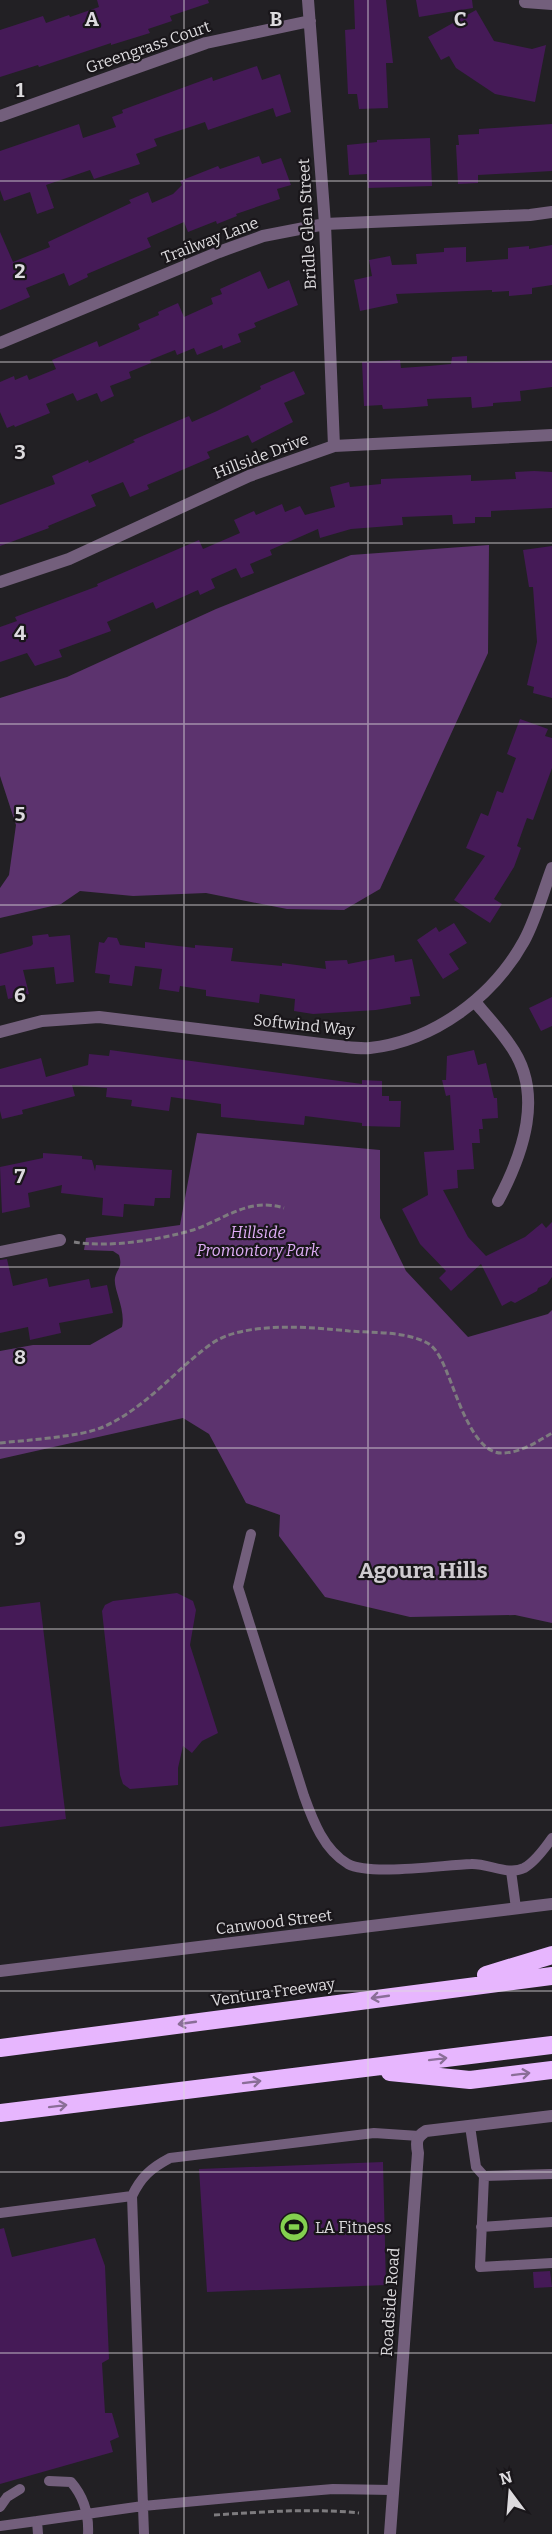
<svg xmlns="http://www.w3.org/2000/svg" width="552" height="2534" font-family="Bitter,serif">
  <rect width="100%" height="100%" fill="#222024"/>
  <path fill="#5c336e" d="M489 545 488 653 380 889 344 910 287 909 206 893 133 896 80 891 61 904 0 918V888L9 875 16 825 0 776V698L67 677 216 609 351 555Z
    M197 1133 380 1150V1218L406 1271 468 1337 548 1314 552 1310V1623L515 1615 410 1617 325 1597 279 1536 280 1515 246 1503 209 1434 183 1418 0 1459V1351L33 1345H90L122 1327C126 1309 113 1289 115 1278 117 1268 123 1268 119 1255L113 1251 84 1250 86 1238 180 1225Z"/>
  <path fill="#451a57" d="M97 0H208L209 3 170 16 172 21 148 29 150 33 111 45V43L39 67 38 65 0 77V30L43 16 46 23 69 15 70 17 99 7Z
    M354 0H386L393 63H386L388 108 359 109 357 94H348L345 30 355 29Z
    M416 0H472L473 8 419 17Z
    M476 10 494 41 532 49 546 45 535 102 495 94 456 68 449 56 441 60 428 37Z
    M257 66 262 80 280 74 291 112 276 117 273 108 208 130 205 122 154 139 157 146 136 154 140 164 94 179 90 170 46 185 54 208 37 214 30 192 4 201 0 190V151L79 124 83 138 116 127 112 117 123 113 122 110 212 77 213 81Z
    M552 124V171L478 175V183L458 184 456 145H459L458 135 479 134V129Z
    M430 138 432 186 368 188 367 174 349 175 347 145 377 142V140Z
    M259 156 262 164 281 158 291 185 277 189 280 199 236 214 237 216 217 224 216 221 188 232 184 222 147 238 151 247 87 274 88 277 69 286 64 273 26 288 30 297 0 310V232L13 262 50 247 48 242 131 203 129 200 148 192 152 203 173 194 182 185 180 181 218 166 220 169Z
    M552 245V285L532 288V294L509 296V291L492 292V290L396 294 398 303 360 311 354 280 372 276 369 260 390 256 392 265 417 264 416 254 444 252V248L466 247V262L508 259V248L529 246V249Z
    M260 271 268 289 289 280 298 305 254 323 256 327 238 334 241 342 223 349 222 345 197 355 194 348 177 355 175 350 150 360 151 363 129 372 131 378 110 386 114 396 101 402 97 393 77 401 73 393 46 404 50 413 15 427 14 425 7 428 0 412V382L14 376 15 380 27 375 29 380 56 369 52 360 97 341 99 347 140 329 138 324 159 315 158 312 178 303 184 317 213 304 211 298 222 294 220 289Z
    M467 356V363L552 360V387L520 391 521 401 493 403V406L472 408 471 397 427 399 428 406 404 408 383 409 382 405 364 406 362 362 400 360 401 368 429 366 451 364 452 357Z
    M294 371 305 394 284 403 293 422 252 443 248 435 207 452 210 458 147 485 149 489 130 497 123 482 91 495 96 506 48 526 49 528 0 546V505L55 484 52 476 88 460 89 463 135 442 133 440 189 416 192 422 217 411 261 389 260 386Z
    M534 471 552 472V508L491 511V517H475V523L453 524 452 515 402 517 403 525 351 529 320 538 318 529 270 550 272 555 250 564 254 573 241 578 236 568 211 579 215 588 200 595 198 590 156 609 153 602 107 622 111 631 59 650 62 657 35 666 27 653 0 662V627L17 621 15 617 98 586 97 584 199 540 203 549 240 533 234 520 254 511 256 515 282 504 285 512 300 506 305 515 335 507 330 487 349 482 350 487 381 484V479L406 478 471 475V481L516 479 515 472Z
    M552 546V698L533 693 534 687 527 685 537 642 533 587H529L523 550Z
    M520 719 548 729 545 736 552 738V768L533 820 527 818 517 846 521 848 514 867 494 899 502 904 490 923 454 900 485 856 466 848 481 813 488 816 497 791 503 793 516 758 507 754Z
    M454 923 467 943 449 954 459 969 443 979 417 940 436 927 439 932Z
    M48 934 49 937 70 935 74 982 56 984 54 967 23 970 29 994 8 999 5 985 0 986V954L31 946 33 944 32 936Z
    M108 937 117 938 120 945 145 948V942L195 948V945L233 948 231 961 282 966V963L326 969 325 961 347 960 348 964 394 955 395 962 412 959 420 996 410 997 411 1004 376 1010 313 1014 294 1011 295 999 260 994 259 1003 206 996V990L180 986 179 992 159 989 162 969 135 966 132 986 109 983 110 975 95 973 99 942 104 943Z
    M552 997V1026L541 1031 529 1008Z
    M110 1050 362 1084V1080L382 1081V1096H389V1101H401L400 1127 362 1126V1123L305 1116 304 1125 221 1117V1104L171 1097 169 1111 131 1106 132 1100 106 1097 107 1088 72 1085 75 1096 22 1110 23 1114 2 1119 0 1111V1069L41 1058 46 1077 88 1065 89 1054 109 1056Z
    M474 1050 478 1065 486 1063 494 1098H497L498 1118 482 1119 483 1129H479L480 1143H472L474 1169 457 1170 458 1188 443 1190 468 1237 486 1256 525 1237 542 1223 546 1228 552 1222V1277L547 1284 538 1288 537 1291 515 1303 511 1301 502 1306 481 1264 451 1291 439 1278 446 1271 420 1244 402 1209 428 1195 424 1152 454 1150 450 1095 446 1096 442 1080H446L447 1056Z
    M43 1153 82 1156V1159L92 1160 95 1171 96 1165 172 1170 170 1198H155L154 1206 124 1204 123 1217 102 1215 103 1198 61 1193 62 1185 28 1193 30 1207 2 1213 0 1167 43 1158Z
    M7 1259 13 1286 47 1278 49 1287 89 1279 91 1288 107 1285 113 1313 59 1323 61 1333 30 1340 28 1327 0 1333V1260Z
    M177 1593 193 1601 196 1610 190 1645 218 1733 202 1741 192 1753 183 1746 178 1768V1785L130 1789 123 1784 120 1775 102 1611 105 1605 113 1601Z
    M40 1602 66 1819 0 1827V1607Z
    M383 2162 386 2285 207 2292 199 2169Z
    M4 2228 12 2257 95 2238 105 2266 109 2359 102 2363 105 2413H112L119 2437 110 2441 113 2452 0 2484V2229Z
    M550 2271 552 2287 534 2288 533 2272Z"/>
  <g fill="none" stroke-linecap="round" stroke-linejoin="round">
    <path stroke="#7d7b7e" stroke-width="3" stroke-dasharray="6 3" stroke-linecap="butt" d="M74 1242C108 1248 159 1240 193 1230 225 1219 249 1197 284 1208
      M0 1443C27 1440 80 1437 103 1427 146 1408 174 1371 211 1344 243 1321 311 1327 349 1331 374 1333 407 1331 429 1344 438 1350 444 1365 448 1375 457 1396 474 1454 502 1453 520 1453 537 1442 552 1433
      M214 2515C263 2512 311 2508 359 2513"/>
    <path stroke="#735f7c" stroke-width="10" d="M251 1534 238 1587 304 1796C313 1821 324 1850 348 1864 371 1876 442 1865 471 1864 488 1863 508 1876 524 1868 535 1862 545 1848 552 1838
      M511 1871 516 1908
      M470 2126 476 2167 484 2176 552 2174
      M484 2176 480 2267 552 2263
      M132 2196C141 2177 151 2168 170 2158L374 2133 419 2136
      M0 2213 132 2196 144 2534
      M481 2227 552 2222
      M49 2481 71 2482C84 2497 89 2515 88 2534
      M0 2507 7 2497 20 2489
      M0 2526 37 2521
      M38 2534 37 2521 143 2506 273 2494 333 2489 392 2490"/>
    <path stroke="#735f7c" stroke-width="12" d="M308 0 325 224 334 446
      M525 2 552 4
      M0 116 206 43 310 21
      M0 343 219 252 263 236 325 224 530 215 552 212
      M0 582 69 559 249 476 334 446 552 435
      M475 1002C487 1016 500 1030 510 1045 545 1093 523 1154 498 1201
      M0 1032 42 1021 99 1017 338 1046C348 1047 360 1049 370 1048 434 1041 493 997 524 941 536 919 543 892 552 868
      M0 1252 60 1240
      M390 2534 418 2153C416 2142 416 2137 426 2131L552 2116"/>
    <path stroke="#735f7c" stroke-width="12" d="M0 1971 552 1904"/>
    <path stroke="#e7b6fe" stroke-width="18" d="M486 1975 552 1955
      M0 2048 552 1976
      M390 2072 470 2080 552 2070
      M0 2113 552 2045"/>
  </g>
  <defs><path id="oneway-shaft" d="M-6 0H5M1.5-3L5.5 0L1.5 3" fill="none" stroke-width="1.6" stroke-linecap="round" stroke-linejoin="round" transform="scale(1.5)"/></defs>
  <g stroke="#8a6e97">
    <use href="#oneway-shaft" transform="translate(380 1997) rotate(172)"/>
    <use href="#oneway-shaft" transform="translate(187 2023) rotate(172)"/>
    <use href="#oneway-shaft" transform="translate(438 2059) rotate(-7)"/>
    <use href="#oneway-shaft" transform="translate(521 2074) rotate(-7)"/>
    <use href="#oneway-shaft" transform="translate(252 2082) rotate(-7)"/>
    <use href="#oneway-shaft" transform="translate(58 2106) rotate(-7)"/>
  </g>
  <path fill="none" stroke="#dddbde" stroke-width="1.5" stroke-opacity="0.55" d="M184 0V2534M368 0V2534M0 181H552M0 362H552M0 543H552M0 724H552M0 905H552M0 1086H552M0 1267H552M0 1448H552M0 1629H552M0 1810H552M0 1991H552M0 2172H552M0 2353H552"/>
  <defs>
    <g id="stadium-disc" transform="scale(1.5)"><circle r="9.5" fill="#83d04f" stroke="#19161a"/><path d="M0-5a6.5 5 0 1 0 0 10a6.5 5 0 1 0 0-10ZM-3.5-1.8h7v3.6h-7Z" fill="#111"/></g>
  </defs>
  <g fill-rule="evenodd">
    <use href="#stadium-disc" x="294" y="2227"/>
  </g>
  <g text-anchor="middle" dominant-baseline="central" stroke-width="4.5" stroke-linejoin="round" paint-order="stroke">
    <g font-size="16" fill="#dddbde" stroke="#19161a">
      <text transform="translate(148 47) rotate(-19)">Greengrass Court</text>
      <text transform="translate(307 224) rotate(-93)">Bridle Glen Street</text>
      <text transform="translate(210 240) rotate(-21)">Trailway Lane</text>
      <text transform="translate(261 456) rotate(-21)">Hillside Drive</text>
      <text transform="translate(304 1025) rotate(6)">Softwind Way</text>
      <text transform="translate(274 1922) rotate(-7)">Canwood Street</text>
      <text transform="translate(273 1992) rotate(-8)">Ventura Freeway</text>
      <text transform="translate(390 2302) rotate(-86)">Roadside Road</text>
    </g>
    <g font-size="16" font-style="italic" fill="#dfadf6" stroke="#19161a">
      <text x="258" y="1232">Hillside<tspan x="258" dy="18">Promontory Park</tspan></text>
    </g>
    <g font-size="16" fill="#dddbde" stroke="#19161a" text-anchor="start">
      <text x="315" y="2227">LA Fitness</text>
    </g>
    <g font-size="22" font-weight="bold" fill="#cfcbd0" stroke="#19161a">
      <text x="423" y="1570">Agoura Hills</text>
    </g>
  </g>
  <g font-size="20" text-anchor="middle" font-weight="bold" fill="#dddbde" stroke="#19161a" stroke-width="4.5" stroke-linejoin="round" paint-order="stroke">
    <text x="92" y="26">A</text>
    <text x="276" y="26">B</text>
    <text x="460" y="26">C</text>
    <text x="20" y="97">1</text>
    <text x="20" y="278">2</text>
    <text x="20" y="459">3</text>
    <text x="20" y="640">4</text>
    <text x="20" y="821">5</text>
    <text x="20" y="1002">6</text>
    <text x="20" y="1183">7</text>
    <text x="20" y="1364">8</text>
    <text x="20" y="1545">9</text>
  </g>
  <g transform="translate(510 2492) rotate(344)" stroke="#19161a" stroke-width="4.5" paint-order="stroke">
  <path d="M0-4.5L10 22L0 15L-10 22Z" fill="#dddbde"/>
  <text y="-9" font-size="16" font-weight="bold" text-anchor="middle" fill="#dddbde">N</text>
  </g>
</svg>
